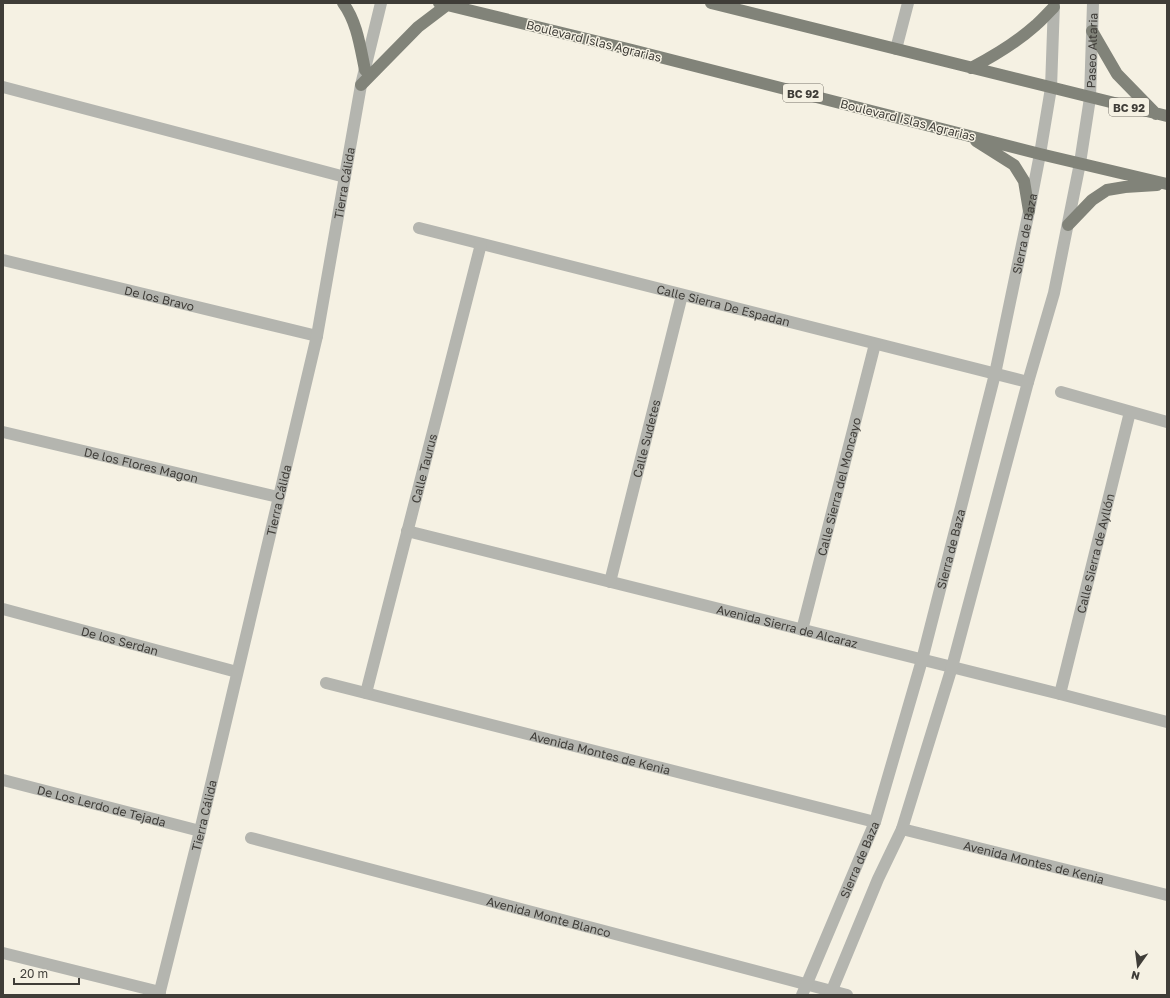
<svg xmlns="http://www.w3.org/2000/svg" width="1170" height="998" font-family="'Golos Text',sans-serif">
  <rect width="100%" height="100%" fill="#f5f1e3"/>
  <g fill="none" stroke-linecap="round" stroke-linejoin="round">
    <g stroke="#b4b5af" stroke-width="12">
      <path d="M896 49 908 3"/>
      <path d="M3 87 345 177"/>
      <path id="s1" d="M419 228 1028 382"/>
      <path id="s2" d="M3 260 317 336"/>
      <path d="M1061 392 1167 422"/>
      <path id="s3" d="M3 432 278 497"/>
      <path id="s4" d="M407 531 1060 694 1167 722"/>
      <path id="s5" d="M610 582 682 295"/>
      <path id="s6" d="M3 609 237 672"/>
      <path id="s7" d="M802 630 875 344"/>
      <path id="s8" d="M326 683 875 822"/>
      <path id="s9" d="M366 693 481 244"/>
      <path id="s10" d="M1060 694 1130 412"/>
      <path id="s11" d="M3 780 200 831"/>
      <path id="s12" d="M902 829 1167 895"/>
      <path id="s13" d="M251 838 847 995"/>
      <path d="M3 953 160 992"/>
      <path id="s14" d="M159 995 200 831 317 336 361 85 381 3"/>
      <path id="s15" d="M802 995 875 822 922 660 995 374 1029 211 1040 154 1051 88 1054 3"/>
      <path id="s16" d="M830 995 878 879 902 829 952 667 1028 382 1054 293 1080 163 1090 98 1093 3"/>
    </g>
    <path stroke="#818379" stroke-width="12" d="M343 3C357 22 360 46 365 70
      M439 3 632 50 1040 154 1167 184
      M711 3 1167 116
      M1092 31 1117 74 1156 114
      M971 68C994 56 1017 42 1036 25 1042 20 1048 13 1054 7
      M361 85 418 27 447 5
      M976 141 1014 165 1024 181 1029 211
      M1068 225 1092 200 1107 190 1125 187 1157 185"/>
  </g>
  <g text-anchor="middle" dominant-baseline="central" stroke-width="3" stroke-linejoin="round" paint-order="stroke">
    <g fill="#f5f1e3" stroke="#76736b" stroke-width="1">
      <rect x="783" y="84" width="40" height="18" rx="3"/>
      <rect x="1109" y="98" width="40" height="18" rx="3"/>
    </g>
    <g font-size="11" font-weight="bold" fill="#3f3d38">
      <text x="803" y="93">BC 92</text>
      <text x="1129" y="107">BC 92</text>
    </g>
    <g font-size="12" fill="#3f3d38" stroke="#f5f1e3">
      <text transform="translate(594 41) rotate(14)">Boulevard Islas Agrarias</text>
      <text stroke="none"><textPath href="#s16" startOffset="984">Paseo Altaria</textPath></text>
      <text transform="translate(908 120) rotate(14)">Boulevard Islas Agrarias</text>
      <text stroke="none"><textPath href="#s14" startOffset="833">Tierra Cálida</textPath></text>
      <text stroke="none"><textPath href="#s15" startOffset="795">Sierra de Baza</textPath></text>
      <text stroke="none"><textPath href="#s2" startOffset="161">De los Bravo</textPath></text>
      <text stroke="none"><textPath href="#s1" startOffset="314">Calle Sierra De Espadan</textPath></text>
      <text stroke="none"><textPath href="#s5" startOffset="148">Calle Sudetes</textPath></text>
      <text stroke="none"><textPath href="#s3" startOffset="142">De los Flores Magon</textPath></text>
      <text stroke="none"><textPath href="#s9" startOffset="232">Calle Taurus</textPath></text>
      <text stroke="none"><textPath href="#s7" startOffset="148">Calle Sierra del Moncayo</textPath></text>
      <text stroke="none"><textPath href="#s14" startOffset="509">Tierra Cálida</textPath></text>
      <text stroke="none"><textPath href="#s15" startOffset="471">Sierra de Baza</textPath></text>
      <text stroke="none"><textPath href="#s10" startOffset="145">Calle Sierra de Ayllón</textPath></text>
      <text stroke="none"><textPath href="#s4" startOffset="392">Avenida Sierra de Alcaraz</textPath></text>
      <text stroke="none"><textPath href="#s6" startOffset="121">De los Serdan</textPath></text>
      <text stroke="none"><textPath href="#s8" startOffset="283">Avenida Montes de Kenia</textPath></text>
      <text stroke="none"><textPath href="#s11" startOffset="102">De Los Lerdo de Tejada</textPath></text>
      <text stroke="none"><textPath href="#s14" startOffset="185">Tierra Cálida</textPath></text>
      <text stroke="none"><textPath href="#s15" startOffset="147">Sierra de Baza</textPath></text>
      <text stroke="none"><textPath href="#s12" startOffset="136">Avenida Montes de Kenia</textPath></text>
      <text stroke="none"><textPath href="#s13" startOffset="308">Avenida Monte Blanco</textPath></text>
    </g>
  </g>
  <rect width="1170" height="998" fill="none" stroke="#3f3d38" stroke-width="8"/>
  <g transform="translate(1138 966) rotate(194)" stroke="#f5f1e3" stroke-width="3" paint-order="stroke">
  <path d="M0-3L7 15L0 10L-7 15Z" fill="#3f3d38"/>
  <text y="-6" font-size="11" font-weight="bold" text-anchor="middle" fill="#3f3d38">N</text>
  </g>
  <path d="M14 978v6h65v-6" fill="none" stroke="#3f3d38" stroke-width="2"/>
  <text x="20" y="978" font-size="12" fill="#3f3d38" stroke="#f5f1e3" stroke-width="3" paint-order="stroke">20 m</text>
</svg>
